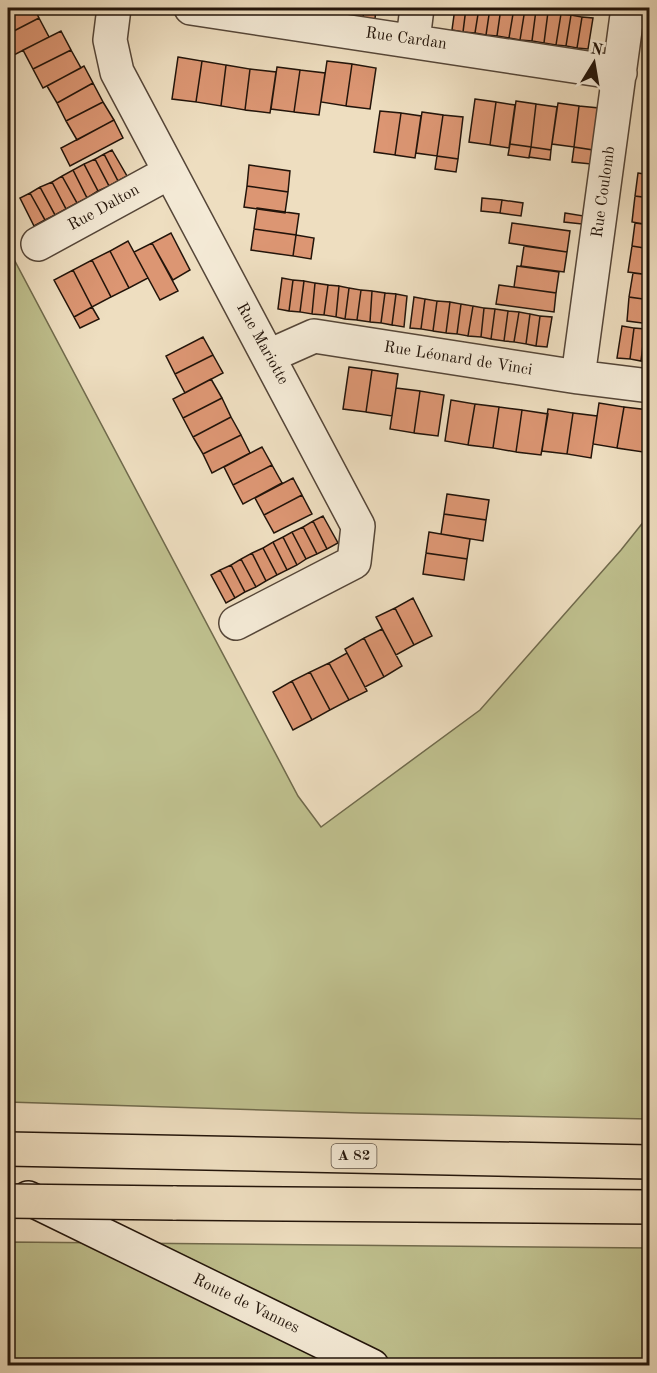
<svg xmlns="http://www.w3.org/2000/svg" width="657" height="1373" font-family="'Old Standard TT',serif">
  <rect width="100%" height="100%" fill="#eedec0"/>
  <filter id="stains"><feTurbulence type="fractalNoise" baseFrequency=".00333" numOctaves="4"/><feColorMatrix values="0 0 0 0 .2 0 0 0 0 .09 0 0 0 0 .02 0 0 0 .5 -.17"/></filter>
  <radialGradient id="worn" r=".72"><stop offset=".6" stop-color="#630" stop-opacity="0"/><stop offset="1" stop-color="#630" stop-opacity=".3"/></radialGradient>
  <path fill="#bfc08e" stroke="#706a4c" stroke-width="1.5" d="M8 248 298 796 321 827 480 710 621 550 649 515V1119L359 1113 8 1102Z
    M8 1242 649 1248V1365H8Z"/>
  <path fill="#dc9673" stroke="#22140a" stroke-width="1.5" d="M17 8H34L39 18 8 34V12Z
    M353 8H364L363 18 352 16Z
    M364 8H376L375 19 363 18Z
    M455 8H466L463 32 452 30Z
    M466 8H479L475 33 463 32Z
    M479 8H490L486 35 475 33Z
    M490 8H501L497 36 486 35Z
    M501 8H514L509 38 497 36Z
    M514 8 525 9 520 40 509 38Z
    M564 8H595L594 14Z
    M525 9 536 10 532 41 520 40Z
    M536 10 548 12 544 43 532 41Z
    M548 12 561 14 556 45 544 43Z
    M561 14 571 15 566 46 556 45Z
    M571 15 582 17 577 48 566 46Z
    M582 17 593 18 588 49 577 48Z
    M39 18 49 37 12 56 8 47V34Z
    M61 31 71 50 33 69 23 50Z
    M71 50 81 68 43 88 33 69Z
    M178 57 202 61 196 102 172 99Z
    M202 61 226 65 221 106 196 102Z
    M327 61 352 64 346 106 321 102Z
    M352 64 376 68 370 109 346 106Z
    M226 65 250 69 245 110 221 106Z
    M84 66 93 83 57 103 47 86Z
    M277 67 300 70 294 112 271 109Z
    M250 69 276 72 270 113 245 110Z
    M300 70 325 73 319 115 294 112Z
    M93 83 103 102 66 121 57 103Z
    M475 99 496 102 490 145 469 142Z
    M516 101 536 104 531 147 510 144Z
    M103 102 114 120 77 140 66 121Z
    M496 102 515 105 509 148 490 145Z
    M558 103 579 106 574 147 552 144Z
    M536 104 557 107 551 150 531 147Z
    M579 106 599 108 593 150 574 147Z
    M380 111 401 113 395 155 374 152Z
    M422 112 443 115 437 156 416 153Z
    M401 113 421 116 415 158 395 155Z
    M443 115 463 117 458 159 437 156Z
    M114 120 123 138 70 166 61 148Z
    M510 144 531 147 529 158 508 155Z
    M531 147 551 150 550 160 529 157Z
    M574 147 593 150 591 164 572 162Z
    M112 150 127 176 118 181 104 154Z
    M104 154 118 181 109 186 95 159Z
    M437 156 458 159 456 172 435 169Z
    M95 159 109 186 98 191 84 164Z
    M84 164 98 191 87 198 73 170Z
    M249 165 290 171 288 192 247 186Z
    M73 170 87 198 77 203 62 176Z
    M638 173 650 175V198L635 196Z
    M62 176 77 203 66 209 52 182Z
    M52 182 66 209 55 215 40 187Z
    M247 186 288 192 285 213 244 207Z
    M40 187 55 215 45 220 30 193Z
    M30 193 45 220 34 226 20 198Z
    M635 196 650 198V225L632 222Z
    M482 198 502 200 500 213 481 211Z
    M502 200 523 203 521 216 500 213Z
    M257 208 299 214 296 235 254 229Z
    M565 213 584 216 582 224 564 222Z
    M512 223 570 231 567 252 509 243Z
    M635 223 650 225V249L632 246Z
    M254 229 296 235 293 256 251 250Z
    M171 233 190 270 173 280 152 243Z
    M296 235 314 238 311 259 293 256Z
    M128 241 148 278 129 288 110 251Z
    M152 243 178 291 160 300 134 252Z
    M524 246 567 252 564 272 521 266Z
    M632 246 650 249V275L628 272Z
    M110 251 129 288 111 297 92 260Z
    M92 260 111 297 92 307 73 270Z
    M517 266 559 272 556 293 514 287Z
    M73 270 92 307 74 317 54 280Z
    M633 273 650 275V300L629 297Z
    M282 278 293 280 289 311 278 309Z
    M293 280 304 281 300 312 289 311Z
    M304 281 315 283 312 314 300 312Z
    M315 283 328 285 324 315 312 314Z
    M328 285 339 286 336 317 324 315Z
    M499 285 556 293 554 312 496 304Z
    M339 286 349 288 345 319 336 317Z
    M349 288 361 290 357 320 345 319Z
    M361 290 372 291 370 322 357 320Z
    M372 291 385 293 381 323 370 322Z
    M385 293 396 294 392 325 381 323Z
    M396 294 407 296 404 327 392 325Z
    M414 297 425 299 421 329 410 328Z
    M629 297 650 300V324L627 321Z
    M425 299 437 301 433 331 421 329Z
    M437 301 450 302 446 333 433 331Z
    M450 302 461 304 457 334 446 333Z
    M461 304 473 306 468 336 457 334Z
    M473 306 484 308 481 337 468 336Z
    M92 307 99 319 80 328 74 317Z
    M484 308 495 309 491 339 481 337Z
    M495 309 508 311 504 341 491 339Z
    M508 311 519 312 514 342 504 341Z
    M519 312 530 314 526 344 514 342Z
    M530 314 540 316 536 346 526 344Z
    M540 316 552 317 547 347 536 346Z
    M622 326 634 328 630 359 617 358Z
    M634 328 645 329 641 361 630 359Z
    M645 329 650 330V362L641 361Z
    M203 337 213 355 175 374 166 356Z
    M213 355 223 373 185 393 175 374Z
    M349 367 372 370 366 412 343 409Z
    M372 370 398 374 392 416 366 412Z
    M211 379 222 398 183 418 173 399Z
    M396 388 420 391 414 433 390 429Z
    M420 391 444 395 438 436 414 433Z
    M222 398 231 417 193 437 183 418Z
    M451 400 475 404 468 445 445 441Z
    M599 403 624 407 617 448 593 444Z
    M475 404 499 407 493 448 468 445Z
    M499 407 522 410 516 452 493 448Z
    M624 407 649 410 643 452 617 448Z
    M548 409 573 413 567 454 542 451Z
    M522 410 548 414 541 455 516 452Z
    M573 413 597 416 591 458 567 454Z
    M231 417 241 435 203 454 193 437Z
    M241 435 250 453 212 473 203 454Z
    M262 447 272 465 233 485 224 467Z
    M272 465 282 483 243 504 233 485Z
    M293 478 302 495 264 515 255 498Z
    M447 494 489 500 486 520 444 514Z
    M302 495 312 514 274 533 264 515Z
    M444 514 486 520 483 541 441 534Z
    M323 516 338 543 327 549 313 521Z
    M313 521 327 549 317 554 303 527Z
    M303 527 317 554 306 559 292 532Z
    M292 532 306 559 297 565 283 537Z
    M429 532 470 539 467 559 426 553Z
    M283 537 297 565 287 570 273 542Z
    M273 542 287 570 277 575 263 548Z
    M263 548 277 575 266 581 252 553Z
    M252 553 266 581 256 587 241 559Z
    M426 553 467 559 464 580 423 574Z
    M241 559 256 587 245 592 231 565Z
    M231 565 245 592 235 598 220 570Z
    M220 570 235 598 226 603 211 575Z
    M413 598 432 636 414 645 395 608Z
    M395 608 414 645 396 655 376 617Z
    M382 629 402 666 384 677 364 638Z
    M364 638 384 677 365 687 345 649Z
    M347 653 367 691 349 700 329 663Z
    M329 663 349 700 330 710 310 672Z
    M310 672 330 710 312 720 292 681Z
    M292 681 312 720 293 730 273 692Z"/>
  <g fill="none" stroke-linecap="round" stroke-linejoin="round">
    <g stroke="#554638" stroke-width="36">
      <path id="minor" d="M114 8 110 40 117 72 358 526 354 562 236 623
        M191 8 620 73
        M413 40 417 8
        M38 244 170 172
        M269 356 314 336 578 377 650 386
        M578 377 628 8"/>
    </g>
    <g stroke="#22140a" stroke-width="36">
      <path id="secondary" d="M28 1198 372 1366"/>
    </g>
    <g stroke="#22140a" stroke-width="36">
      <path id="motorway" d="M8 1149 650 1162
        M173 1203 650 1207"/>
    </g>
    <use href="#minor" stroke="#f4ead6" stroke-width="33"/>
    <use href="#secondary" stroke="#f4ead6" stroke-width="33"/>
    <use href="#motorway" stroke="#eedec0" stroke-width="33"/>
    <g stroke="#22140a" stroke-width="36" stroke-linecap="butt">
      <path id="motorway-bridge" d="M8 1201 173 1203"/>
    </g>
    <use href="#motorway-bridge" stroke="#eedec0" stroke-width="33"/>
  </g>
  <g text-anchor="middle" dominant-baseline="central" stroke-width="4.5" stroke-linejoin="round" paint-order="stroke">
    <rect fill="#f4ead6" stroke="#615447" stroke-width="1.5" x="331.5" y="1144" width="45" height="24" rx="4.5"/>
    <g font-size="15" font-weight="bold" fill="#22140a">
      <text x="354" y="1156">A 82</text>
    </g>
    <g font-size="16" fill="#22140a" stroke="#f4ead6">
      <text transform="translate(406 39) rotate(8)">Rue Cardan</text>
      <text transform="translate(604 192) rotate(-82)">Rue Coulomb</text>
      <text transform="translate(104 208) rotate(-29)">Rue Dalton</text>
      <text transform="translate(262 344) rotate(61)">Rue Mariotte</text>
      <text transform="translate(458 359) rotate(9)">Rue Léonard de Vinci</text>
      <text transform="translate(246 1304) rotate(26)">Route de Vannes</text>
    </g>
  </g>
  <rect width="657" height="1373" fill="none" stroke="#eedec0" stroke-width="30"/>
  <rect x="9" y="9" width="639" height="1355" fill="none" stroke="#22140a" stroke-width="3"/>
  <rect x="15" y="15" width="627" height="1343" fill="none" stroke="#22140a" stroke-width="1.5"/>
  <g transform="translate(594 63) rotate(11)" stroke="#f4ead6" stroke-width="4.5" paint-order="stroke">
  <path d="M0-4.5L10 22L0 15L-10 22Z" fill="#22140a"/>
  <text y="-9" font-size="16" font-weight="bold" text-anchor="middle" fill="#22140a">N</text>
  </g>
  <rect width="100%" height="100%" filter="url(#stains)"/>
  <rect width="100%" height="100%" fill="url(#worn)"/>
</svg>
